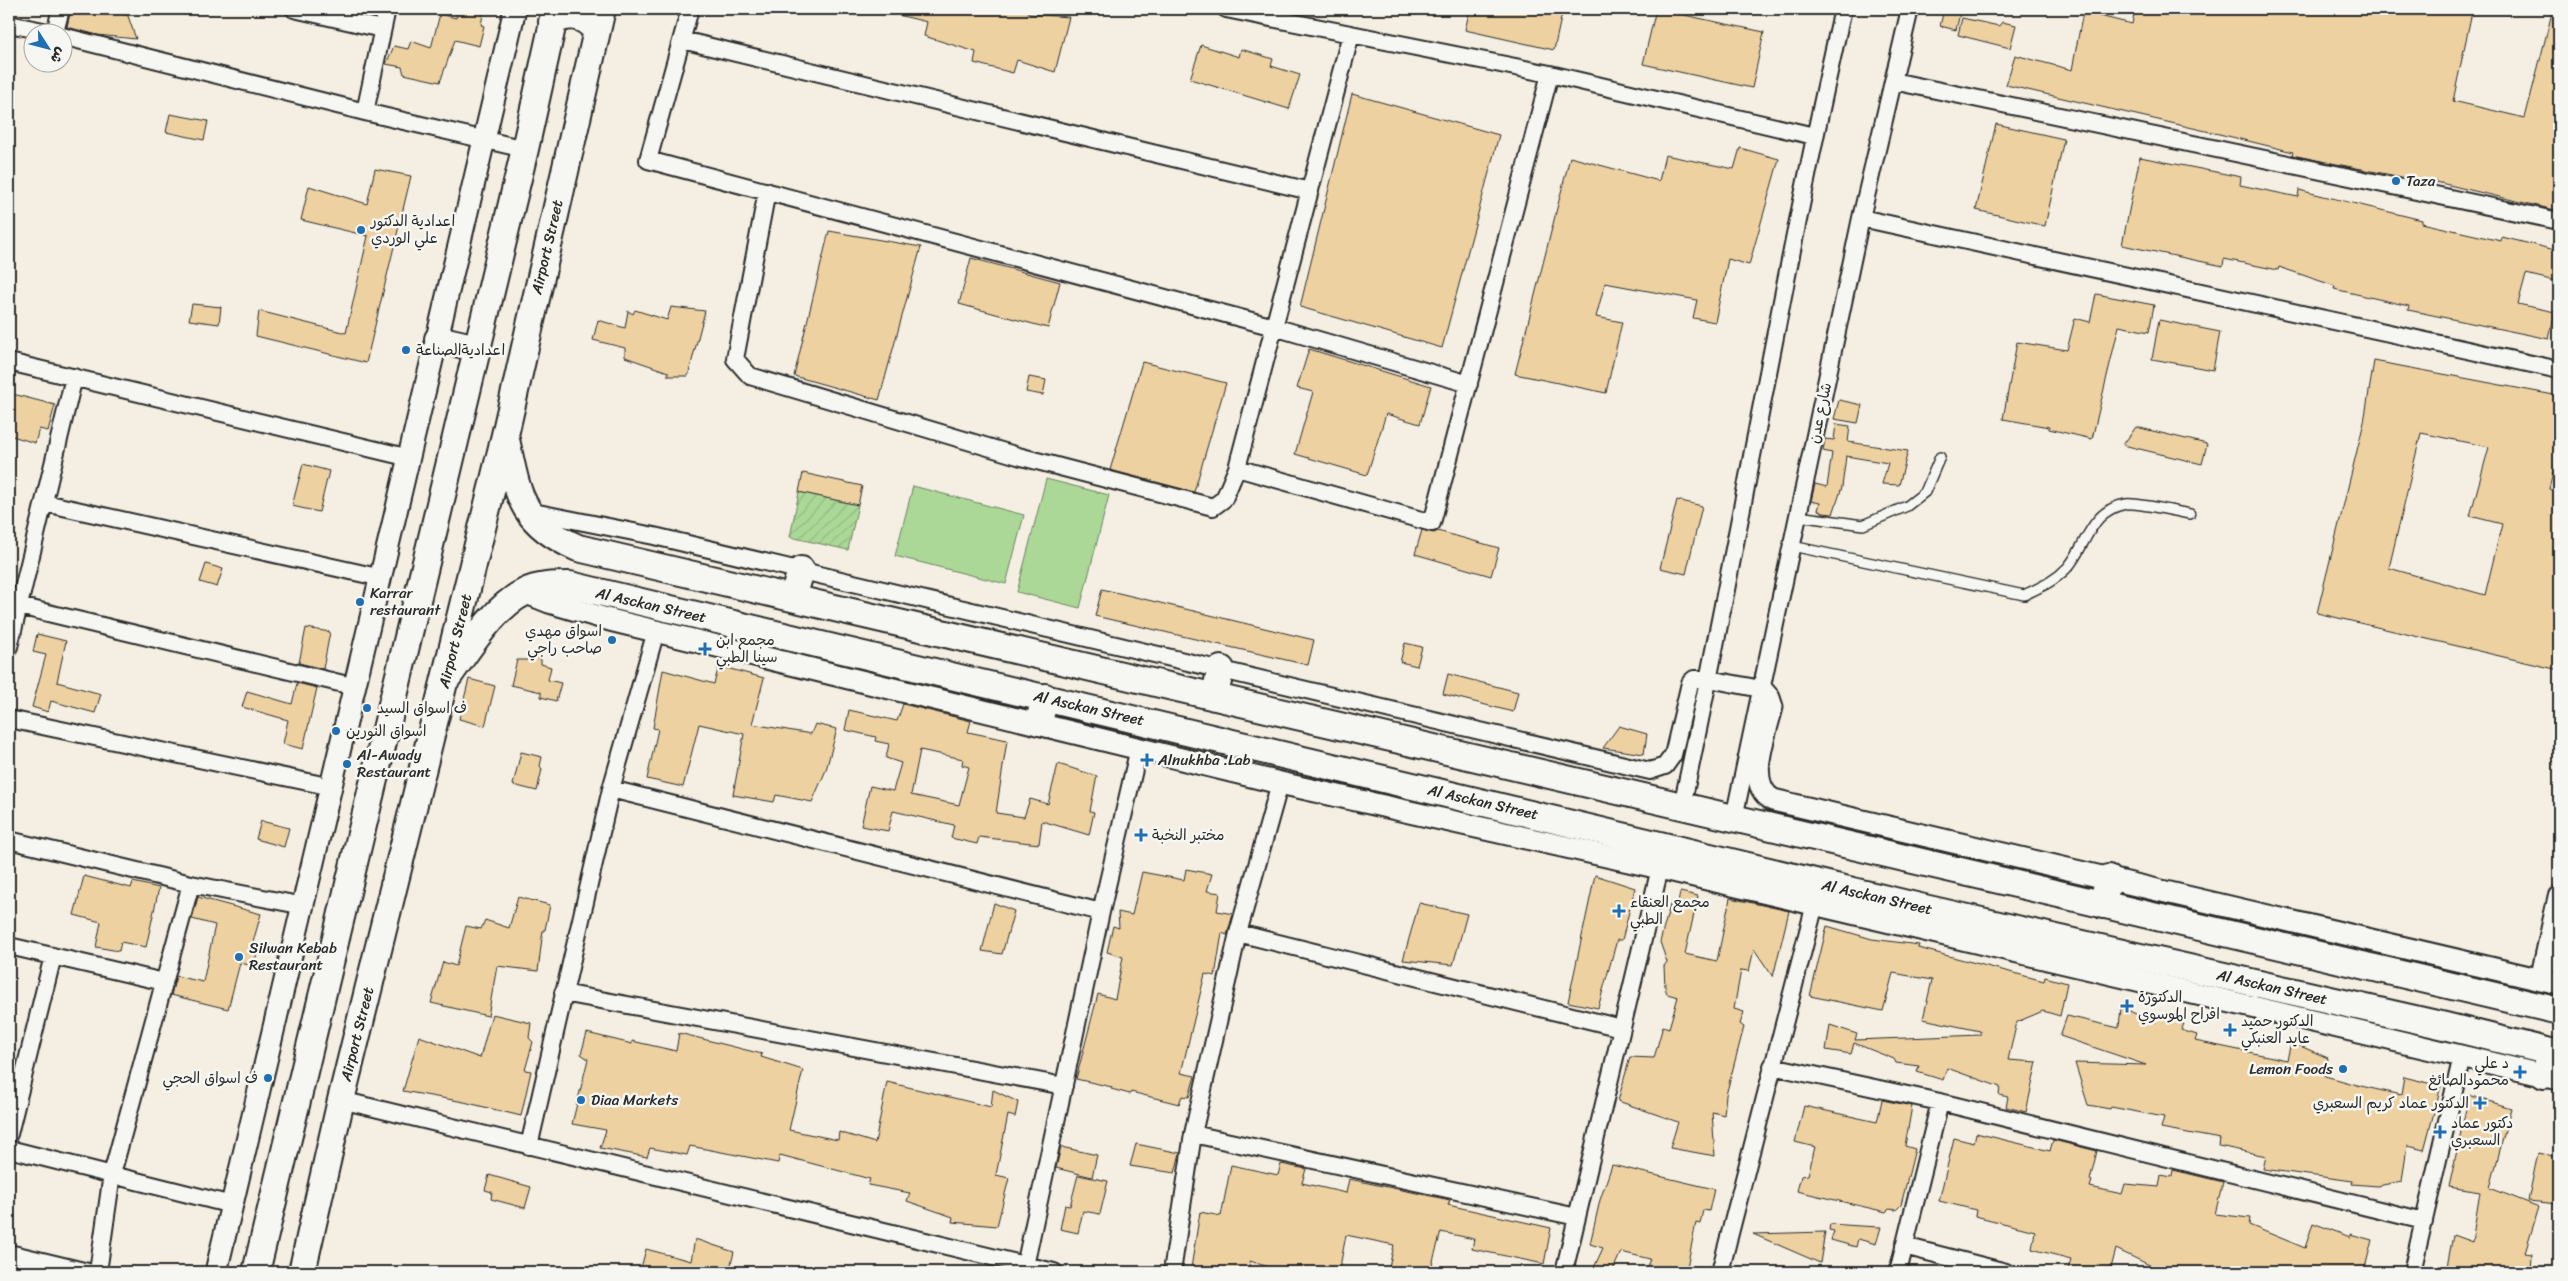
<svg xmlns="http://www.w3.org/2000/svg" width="2568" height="1281" font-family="Sriracha,'Playpen Sans Arabic',sans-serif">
  <defs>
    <pattern id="garden-furrows" width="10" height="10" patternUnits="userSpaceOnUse" patternTransform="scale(1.25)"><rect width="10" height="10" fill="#abd897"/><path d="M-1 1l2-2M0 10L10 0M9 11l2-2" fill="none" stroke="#93ba82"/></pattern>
  </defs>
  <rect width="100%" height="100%" fill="#f4efe2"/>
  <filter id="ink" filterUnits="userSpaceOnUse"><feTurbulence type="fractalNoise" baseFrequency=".02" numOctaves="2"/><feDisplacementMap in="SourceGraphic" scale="10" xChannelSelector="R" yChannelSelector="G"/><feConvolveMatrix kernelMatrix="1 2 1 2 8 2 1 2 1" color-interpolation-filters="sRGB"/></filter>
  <g filter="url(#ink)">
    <path fill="url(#garden-furrows)" stroke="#6b8261" d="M799 492 858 505 848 550 790 537Z"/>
    <path fill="#abd897" stroke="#6b8261" d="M1046 479 1109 495 1080 608 1017 592Z
      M913 486 1024 515 1006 584 895 556Z"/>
    <path fill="#edd1a1" stroke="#2b2b2b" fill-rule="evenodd" d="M71 9H115L128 16 136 39 97 35 67 27Z
      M458 9H484L481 25 484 26 479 46 455 40 440 82 404 74 402 67 386 64 394 46 408 49 411 41 431 48 440 14 456 18Z
      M899 9H1028V14L1069 17 1055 72 1017 60 1013 73 974 63 976 52 924 36 927 22 898 15Z
      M1470 9H1563L1554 50 1465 30Z
      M1656 9 1764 32 1752 88 1643 64Z
      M1944 9H1961L1956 30 1940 26Z
      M2135 9H2456L2472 12 2453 101 2525 118 2553 9H2559V211L2432 181 2431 183 2292 155 2293 152 2232 137 2006 85 2015 55 2072 70 2083 12 2132 24Z
      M1962 18 1999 26 2002 22 2016 25 2010 48 1958 35Z
      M1201 45 1239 57 1241 49 1273 59 1271 66 1300 75 1289 109 1190 79Z
      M1352 94 1499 135 1442 348 1300 307Z
      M170 114 208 121 204 140 166 132Z
      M1996 124 2064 139 2045 226 1976 210Z
      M1740 148 1779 159 1749 265 1728 259 1715 322 1693 318 1697 300 1605 283 1596 317 1622 322 1606 393 1515 374 1570 157 1659 181 1665 155 1734 169Z
      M2140 157 2241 177 2240 185 2298 197 2299 190 2422 220V223L2501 241 2502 237 2559 251V282L2526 274 2518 304 2555 312 2549 339 2408 310 2409 306 2334 289 2335 286 2279 267 2278 270 2224 259 2223 266 2122 245Z
      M375 169 411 176 366 363 256 336 259 311 346 333 368 236 301 220 309 186 367 204Z
      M829 231 921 247 879 400 794 376Z
      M971 258 1060 282 1048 328 959 304Z
      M2096 294 2154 305 2149 332 2119 326 2092 439 2049 429V427L2003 419 2017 342 2067 350 2075 318 2090 322Z
      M192 304 221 307 219 324 189 320Z
      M671 307 705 311 688 376H668V372L625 357V348L593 340 598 320 625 328 628 311 633 314 635 310 667 320Z
      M2159 320 2220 332 2213 370 2152 359Z
      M1309 349 1431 386 1420 424 1386 414 1367 475 1295 454 1313 392 1297 388Z
      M2374 361 2559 396V449L2549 489 2559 492V670L2317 613 2364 422ZM2421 433 2489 447 2470 516 2502 524 2485 595 2389 568Z
      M1142 362 1226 383 1194 492 1110 470Z
      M1029 377 1046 380 1043 395 1026 392Z
      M9 393 55 405 48 431 39 429 35 443 9 435Z
      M1839 400 1862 405 1858 423 1834 419Z
      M1836 424 1850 426 1848 442 1908 451 1899 485 1882 484 1888 463 1846 456 1842 487 1833 514 1823 513 1818 510 1820 503 1811 501 1815 484 1827 487 1832 453 1823 451 1825 439 1834 440Z
      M2136 427 2207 444 2202 464 2123 445Z
      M303 464 329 471 319 512 292 506Z
      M803 473 862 486 858 505 799 492Z
      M1677 500 1702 506 1686 574 1660 568Z
      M1422 530 1434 533 1438 531 1499 548 1491 576 1415 554Z
      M206 564 223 569 217 587 200 582Z
      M1102 589 1314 640 1308 665 1095 616Z
      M306 628 330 632 323 669 299 663Z
      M37 634 66 641 57 682 101 694 95 713 51 701 48 712 32 707 46 655 33 652Z
      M1405 643 1422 647 1417 666 1400 662Z
      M528 656 541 659V664L551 667 548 680 561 683 556 701 541 697V692L511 685 517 660H527Z
      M719 666 764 678 752 724 811 734 815 724 837 729 826 770 812 802 776 795 774 802 733 795 744 734 699 724 683 787 647 779 658 729 653 728 663 670 714 684Z
      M1448 674 1518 692 1513 712 1443 694Z
      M469 679 495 686 485 726 459 719Z
      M297 683 317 688 303 749 283 744 288 720 242 707 247 691 292 704Z
      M903 704 971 721 968 732 1007 740 996 813 1024 817 1030 799 1048 804 1058 764 1097 776 1090 811 1094 812 1089 835 1042 821 1039 844 979 837 977 844 951 838 954 825 893 811 888 831 861 826 870 786 893 791 901 763 886 758 889 744 875 741 876 737 845 730 849 710 897 721ZM920 750 963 759 962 765 969 767 959 805 911 795Z
      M1619 726 1647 734 1644 754 1603 748Z
      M521 752 542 757 540 766 542 769 537 791 513 785Z
      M261 821 289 828 284 847 256 839Z
      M1186 869 1212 874 1207 891 1220 893 1217 911 1233 914 1227 935 1222 933 1215 976 1205 974 1181 1073 1195 1076 1189 1097 1182 1096 1179 1104 1131 1092 1130 1094 1111 1089 1112 1087 1076 1079 1098 994 1115 999 1123 957 1107 952 1113 926 1119 928 1118 912 1132 915 1142 872 1184 880Z
      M1595 875 1635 888 1622 940H1617L1598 1008 1568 1002Z
      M84 876 131 888 133 882 159 888 146 947 121 942 119 951 96 947 101 922 74 915Z
      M1680 892 1698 896 1685 954 1717 961 1730 898 1789 911 1773 977 1754 949 1749 971 1741 970 1734 1009 1744 1012 1740 1024 1744 1027 1726 1095 1724 1115 1712 1112 1715 1156 1670 1148 1678 1122 1618 1101 1630 1057 1654 1058 1663 1026 1669 1028 1678 997 1667 994 1665 987 1664 966 1667 962 1660 942 1670 905 1677 909Z
      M198 897 261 914 253 942 259 944 254 966 240 963 228 1009 171 995 176 976 203 982 215 925 192 919Z
      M518 897 550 905 545 930H543L538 971 497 966 488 1016 431 1003 443 962 456 966 466 926 481 929 485 920 509 928Z
      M994 903 1014 911 1002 954 982 951Z
      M1419 903 1467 914 1453 965 1403 960Z
      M1827 926 1872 939 1919 945 1918 948 2044 981 2045 977 2067 983 2060 1016 2043 1011 2017 1022 2008 1060 2037 1062 2026 1112 2006 1107 2008 1097 1999 1095 2000 1087 1947 1068 1943 1080 1917 1072 1919 1066 1896 1063 1894 1059 1854 1043 1851 1054 1826 1050 1830 1025 1857 1034 1855 1040 1980 1035V1031L1923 1019 1932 980 1893 973 1883 1011 1810 996Z
      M2121 1007 2155 1023 2158 1016 2184 1024 2181 1030 2197 1035 2195 1041 2287 1060 2291 1042 2328 1058 2325 1076 2361 1086 2401 1095 2404 1077 2441 1086 2424 1150 2407 1146 2402 1181 2378 1186 2352 1184 2353 1181 2263 1169 2266 1156 2219 1146 2220 1139 2161 1128 2164 1117 2111 1107 2110 1109 2088 1105 2075 1063 2146 1065 2060 1036 2067 1016 2119 1028Z
      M492 1014 531 1023 529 1038 533 1042 525 1070 531 1071 521 1116 464 1102 403 1091 419 1036 480 1058Z
      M587 1033 632 1044V1041L676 1051 679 1033 762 1054 761 1057 803 1070 789 1130 838 1140 839 1132 875 1143 887 1082 991 1107 993 1090 1018 1102 1015 1117 1008 1115 996 1175 1009 1178 997 1226 952 1222 953 1217 907 1201 910 1193 868 1185 870 1179 780 1155 778 1163 690 1146 687 1155 650 1148 647 1157 600 1148 606 1130 572 1124 588 1059 581 1054Z
      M2469 1095 2511 1108 2490 1188 2539 1207 2525 1253 2532 1254 2531 1272H2446L2453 1235 2472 1242 2480 1192 2449 1187Z
      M1882 1100 1912 1106 1905 1146 1915 1149 1901 1205 1896 1210 1889 1209 1886 1212 1797 1191 1801 1176 1808 1175 1815 1147 1795 1142 1804 1106 1877 1122Z
      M1976 1133 2050 1151 2053 1140 2097 1151 2090 1180 2092 1181 2090 1187 2122 1194 2125 1184 2159 1187 2161 1175 2172 1177 2173 1170 2223 1182 2215 1214 2250 1218 2249 1225 2305 1248 2313 1223 2350 1237V1234L2372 1240 2364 1272H2164L2116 1249 2110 1272H2067L2071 1259 2032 1249 2035 1231 1975 1216 1976 1210 1939 1201 1954 1138 1974 1143Z
      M1136 1144 1180 1153 1175 1173 1130 1166Z
      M1061 1147 1097 1155 1092 1177 1056 1168Z
      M2538 1153 2559 1157V1204L2528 1201Z
      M1281 1164 1306 1169 1302 1183 1346 1193 1349 1179 1450 1200 1448 1205 1551 1228 1544 1264 1472 1249 1474 1239 1441 1232 1430 1272H1388L1394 1245 1346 1235 1339 1272H1284L1250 1261 1249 1272 1191 1268 1200 1212 1221 1216 1231 1165 1278 1175Z
      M1612 1165 1714 1189 1709 1211 1703 1210 1700 1224 1696 1223 1686 1272H1645L1650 1259 1621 1252 1612 1272H1592L1603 1248 1590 1244 1600 1200Z
      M489 1175 531 1187 525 1208 491 1199 492 1192 485 1190Z
      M1078 1175 1108 1181 1100 1214 1083 1211 1078 1233 1060 1229 1065 1205 1070 1206Z
      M1830 1224 1860 1226 1881 1227 1876 1244 1858 1239 1856 1247 1831 1240 1834 1231 1829 1230Z
      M1825 1232 1820 1263 1753 1234Z
      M695 1239 734 1252 729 1272H640L646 1249 691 1261Z"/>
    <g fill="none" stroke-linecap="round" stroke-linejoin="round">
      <g stroke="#2b2b2b" stroke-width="12">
        <path id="service" d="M1798 516 1863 525 1907 506 1925 492 1940 457
          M1792 546 2024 595C2041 587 2055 581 2068 567 2087 545 2090 510 2126 504 2138 502 2176 512 2190 514"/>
      </g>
      <g stroke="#2b2b2b" stroke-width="20">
        <path id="minor" d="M294 9 382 29
          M690 9 648 160 1274 327 1469 384
          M1226 9 1550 74 1814 136
          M9 24 48 32
          M55 32 61 9
          M62 36 365 112 525 149
          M682 40 1310 191
          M1893 81 2559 221
          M365 112 387 9
          M767 191 735 359 750 376 1018 456 1213 507 1224 499 1237 468 1351 34
          M1861 218 2559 370
          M9 362 410 458
          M1237 468 1432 523 1550 74
          M45 503 382 578
          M528 511 654 536 1650 771 1665 766 1673 755 1690 683 1694 679H1709L1761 689
          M19 606 356 687
          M9 647 74 377
          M9 719 332 787
          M611 789 1101 912
          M1682 806C1739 541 1783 273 1843 9
          M1734 818 1861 218 1910 9
          M9 840 191 884 304 906
          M1238 933 1621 1028
          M9 946 164 982
          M563 993 1064 1086
          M1772 1066 1940 1102 2424 1221
          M341 1100 1054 1272
          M9 1134 53 956
          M1193 1134 1577 1217
          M529 1146 611 789 656 631
          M9 1149 232 1205
          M1904 1246 2006 1272
          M9 1253 88 1272
          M1025 1266 1101 912 1139 748
          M98 1272 112 1174 191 884
          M1172 1272 1193 1134 1238 933 1280 783
          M1564 1272 1660 868
          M1720 1272 1815 904
          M1898 1272 1940 1102
          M2412 1272 2462 1056"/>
      </g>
      <g stroke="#2b2b2b" stroke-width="25">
        <path id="tertiary" d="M524 592 549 602 610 620 1280 783 1660 868 2559 1079
          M1761 689 1769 698 1772 707C1766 733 1744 784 1773 800L2559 984
          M2541 980 2559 897
          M216 1272 515 9"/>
      </g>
      <g stroke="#2b2b2b" stroke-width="30">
        <path id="primary" d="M552 22C569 12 585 15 596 31
          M438 339 477 348
          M505 435C518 493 518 522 578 548L2559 1011
          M793 598 801 570
          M445 681C467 652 492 608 525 592 538 585 555 585 570 585L1924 908 2445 1026 2559 1054
          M1214 697 1221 669
          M1039 722 1045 697
          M2103 905 2108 878
          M2544 1075 2550 1052
          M256 1272 525 149 556 9
          M302 1272 341 1100 505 435 602 9"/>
      </g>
      <use href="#service" stroke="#f6f6f2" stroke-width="9"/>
      <use href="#minor" stroke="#f6f6f2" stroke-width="16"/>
      <use href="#tertiary" stroke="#f6f6f2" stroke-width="21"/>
      <use href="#primary" stroke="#f6f6f2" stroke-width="26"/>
    </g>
  </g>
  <g fill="#1f6fb2" stroke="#f6f6f2" stroke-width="2">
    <circle cx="2396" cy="181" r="5"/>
    <circle cx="361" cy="230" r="5"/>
    <circle cx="406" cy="350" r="5"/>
    <circle cx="360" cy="602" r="5"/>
    <circle cx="612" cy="640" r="5"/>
    <path d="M702.5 641.5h5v5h5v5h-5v5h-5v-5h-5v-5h5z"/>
    <circle cx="367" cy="708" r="5"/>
    <circle cx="336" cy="731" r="5"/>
    <path d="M1144.5 752.5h5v5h5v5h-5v5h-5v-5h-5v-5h5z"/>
    <circle cx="347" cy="764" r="5"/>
    <path d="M1138.5 827.5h5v5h5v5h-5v5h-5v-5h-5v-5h5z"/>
    <path d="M1616.5 903.5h5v5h5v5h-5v5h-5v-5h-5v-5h5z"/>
    <circle cx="239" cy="957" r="5"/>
    <path d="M2124.5 998.5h5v5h5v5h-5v5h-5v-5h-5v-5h5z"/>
    <path d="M2227.5 1022.5h5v5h5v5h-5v5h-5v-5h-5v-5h5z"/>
    <circle cx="2343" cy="1069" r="5"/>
    <path d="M2517.5 1064.5h5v5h5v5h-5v5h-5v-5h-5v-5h5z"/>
    <circle cx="268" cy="1078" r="5"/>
    <circle cx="581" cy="1100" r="5"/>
    <path d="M2477.5 1095.5h5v5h5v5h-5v5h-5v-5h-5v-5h5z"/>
    <path d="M2437.5 1124.5h5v5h5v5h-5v5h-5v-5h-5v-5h5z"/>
  </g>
  <g text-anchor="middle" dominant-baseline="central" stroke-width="5" stroke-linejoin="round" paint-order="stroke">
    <g font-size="15" fill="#2b2b2b" stroke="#f6f6f2" text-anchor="start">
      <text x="2406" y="181">Taza</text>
      <text x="371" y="221">اعدادية الدكتور<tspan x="371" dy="17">علي الوردي</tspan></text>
      <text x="416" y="350">اعداديةالصناعة</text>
      <text x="370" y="593">Karrar<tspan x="370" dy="17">restaurant</tspan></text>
      <text x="602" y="631" text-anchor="end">اسواق مهدي<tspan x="602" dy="17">صاحب راجي</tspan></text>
      <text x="716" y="640">مجمع ابن<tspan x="716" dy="17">سينا الطبي</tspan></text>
      <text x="377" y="708">ف اسواق السيد</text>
      <text x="346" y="731">اسواق النورين</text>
      <text x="357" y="755">Al-Awady<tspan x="357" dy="17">Restaurant</tspan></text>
      <text x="1158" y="760">Alnukhba .Lab</text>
      <text x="1152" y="835">مختبر النخبة</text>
      <text x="1630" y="902">مجمع العنقاء<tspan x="1630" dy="17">الطبي</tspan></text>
      <text x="249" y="948">Silwan Kebab<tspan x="249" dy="17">Restaurant</tspan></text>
      <text x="2138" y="997">الدكتورة<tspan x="2138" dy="17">افراح الموسوي</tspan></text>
      <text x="2241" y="1021">الدكتور حميد<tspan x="2241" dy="17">عايد العنبكي</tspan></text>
      <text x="2509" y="1063" text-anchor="end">د علي<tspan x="2509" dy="17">محمودالصائغ</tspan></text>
      <text x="2333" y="1069" text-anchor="end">Lemon Foods</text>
      <text x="258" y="1078" text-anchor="end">ف اسواق الحجي</text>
      <text x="591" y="1100">Diaa Markets</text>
      <text x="2469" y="1103" text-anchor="end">الدكتور عماد كريم السعبري</text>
      <text x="2451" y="1123">دكتور عماد<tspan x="2451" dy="17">السعبري</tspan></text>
    </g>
    <g font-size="15" fill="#2b2b2b" stroke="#f6f6f2">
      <text transform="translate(547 247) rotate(-77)">Airport Street</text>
      <text transform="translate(1820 413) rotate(-78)">شارع عدن</text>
      <text transform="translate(651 605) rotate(13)">Al Asckan Street</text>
      <text transform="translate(455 641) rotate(-76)">Airport Street</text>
      <text transform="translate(1089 708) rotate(13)">Al Asckan Street</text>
      <text transform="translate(1483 802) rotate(13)">Al Asckan Street</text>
      <text transform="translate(1877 897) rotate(13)">Al Asckan Street</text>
      <text transform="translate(2272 987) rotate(13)">Al Asckan Street</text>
      <text transform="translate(357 1034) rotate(-76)">Airport Street</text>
    </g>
  </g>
  <rect width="2568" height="1281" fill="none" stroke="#f6f6f2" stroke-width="30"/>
  <rect x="15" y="15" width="2538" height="1251" fill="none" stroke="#2b2b2b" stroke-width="2" filter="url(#ink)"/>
  <g transform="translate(48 48) rotate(126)"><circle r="24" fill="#f6f6f2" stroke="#a5a5a2"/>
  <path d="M0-4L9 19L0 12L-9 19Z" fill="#1f6fb2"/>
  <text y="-8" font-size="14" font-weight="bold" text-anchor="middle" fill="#2b2b2b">ش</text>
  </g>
</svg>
